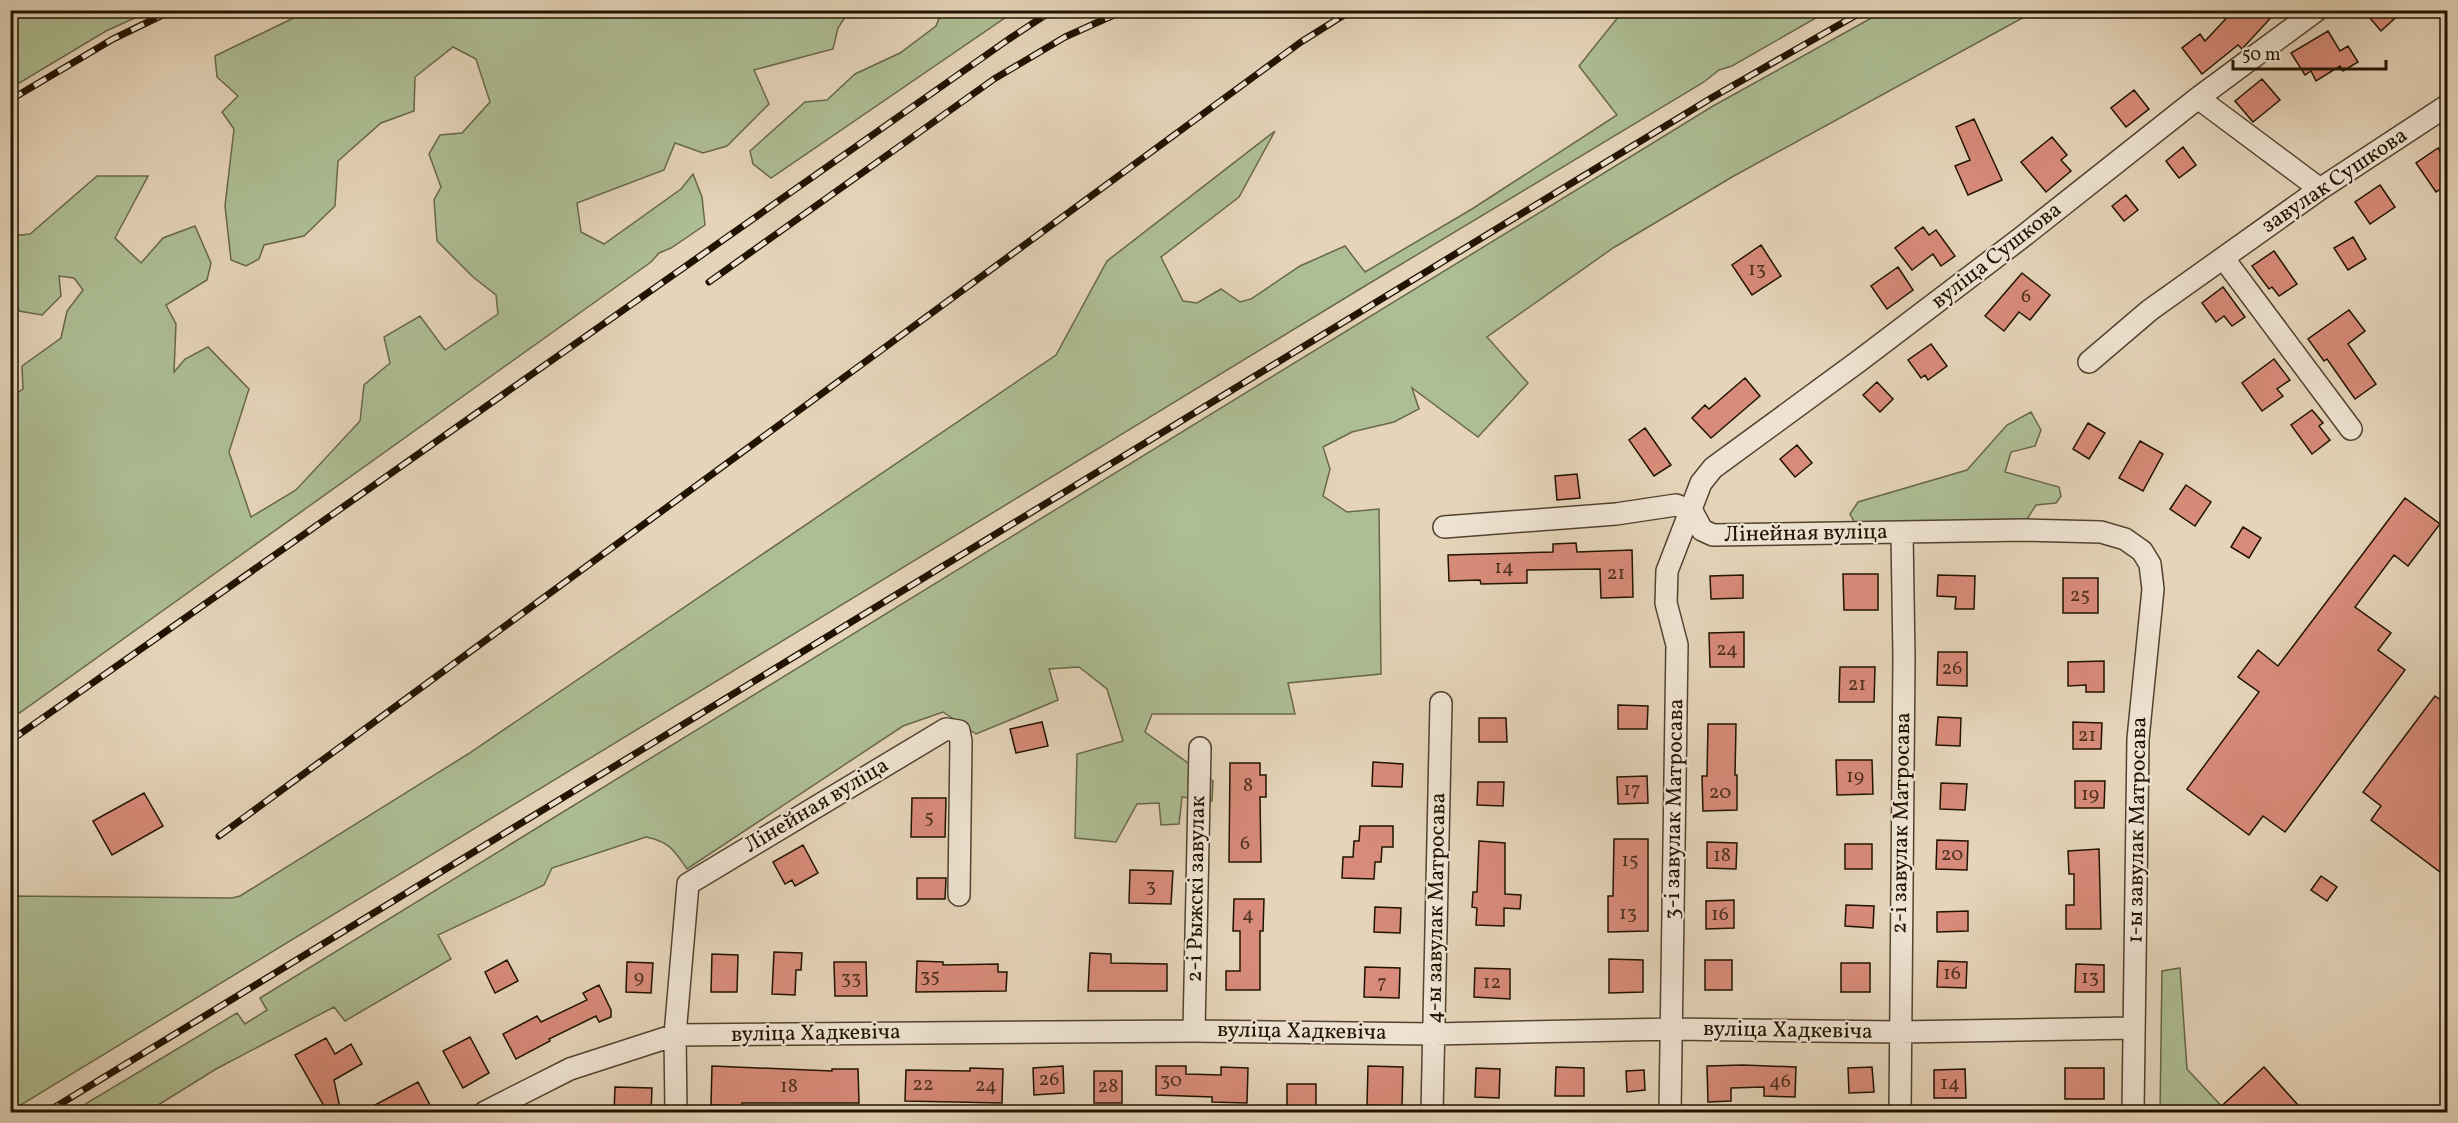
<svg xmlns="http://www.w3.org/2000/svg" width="2458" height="1123" font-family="Vollkorn,serif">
  <rect width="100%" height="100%" fill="#e5d4b9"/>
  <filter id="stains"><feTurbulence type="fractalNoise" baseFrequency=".00333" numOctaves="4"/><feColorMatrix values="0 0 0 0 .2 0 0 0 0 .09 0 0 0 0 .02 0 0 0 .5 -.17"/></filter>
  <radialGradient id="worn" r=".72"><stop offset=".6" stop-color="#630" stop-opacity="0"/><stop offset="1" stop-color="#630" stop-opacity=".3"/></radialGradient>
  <path fill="#aebe94" stroke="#68684a" stroke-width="1.5" d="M10 11 11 10 150 11 106 31 11 88Z
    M308 11H849L838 28 833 49 754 70 769 104 727 146 703 153 675 143 664 170 577 203 581 232 604 244 681 189 693 174 702 197 705 225 671 248 659 253 651 262 11 719V397L23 389 22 366 61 338 67 311 83 290 74 278 59 276 61 296 42 315 19 311 14 291H11V236L30 234 97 176H148L115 238 141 263 163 238 195 226 211 263 207 280 166 305 176 324 174 372 185 359 208 347 249 389 229 452 251 517 296 490 360 421 364 385 390 363 384 337 420 316 445 350 498 314 496 295 473 277 437 241 434 200 441 187 429 154 440 135 462 133 490 102 476 59 453 47 415 77 414 111 381 123 338 161 335 206 304 236 264 245 259 259 246 266 231 260 225 206 234 129 222 112 238 96 217 77 215 56Z
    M942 11H1015L771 178 753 164 750 151 805 102 827 100 855 74 900 53 936 26Z
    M1623 11H1828L1732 66 1719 70 1704 82 1360 289 11 1111V896L232 898 240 896 468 754 1056 355 1107 261 1275 131 1239 197 1161 257 1183 301 1197 303 1221 289 1240 302 1251 299 1300 266 1345 246 1365 272 1472 209 1617 115 1579 66Z
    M1884 11H2035L1732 177 1613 248 1487 337 1528 383 1478 437 1412 388 1419 409 1394 422 1352 432 1323 447 1330 469 1323 496 1347 512 1379 509 1381 674 1288 683 1295 714H1152L1145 732 1213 781 1212 801 1182 797 1179 824 1161 825 1159 803 1137 804 1116 842 1075 838 1077 754 1123 741 1107 689 1079 667 1049 669 1058 700 976 734 943 712 903 726 687 869C674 850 670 842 646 837L552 868 544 885 438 935 451 959 345 1021 334 1007 216 1069 147 1112H72L237 1013 245 1024 267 1010 260 998 1713 106Z
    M2031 412 2041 430 2035 446 2011 452 2005 472 2059 487 2061 496 2056 503 2036 505 2024 524 1856 525 1850 514 1858 502 1967 470 2007 425Z
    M2180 968 2187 1069 2227 1112H2160L2162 971Z"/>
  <path fill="#d88b7a" stroke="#211301" stroke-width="1.5" d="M2234 10H2278L2242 49 2238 45 2202 74 2182 48 2200 34 2205 41Z
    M2363 10H2404L2381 31Z
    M2328 31 2340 51 2348 46 2358 62 2343 71 2340 66 2316 81 2311 71 2305 75 2291 53Z
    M2262 79 2280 100 2253 122 2235 101Z
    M2134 90 2149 109 2126 127 2111 108Z
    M1974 119 2002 180 1968 195 1955 166 1970 160 1956 127Z
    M2052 137 2067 155 2061 160 2071 171 2046 192 2021 162Z
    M2183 147 2196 165 2179 178 2166 161Z
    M2438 148 2448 163V184L2436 192 2416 163Z
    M2380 185 2395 207 2370 224 2355 202Z
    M2126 195 2138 210 2124 221 2112 206Z
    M1923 227 1929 235 1936 230 1955 256 1941 266 1933 254 1912 270 1895 248Z
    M2353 237 2366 259 2348 270 2334 248Z
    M1761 245 1781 276 1752 295 1732 265Z
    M2274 251 2297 284 2279 296 2272 287 2269 289 2252 266Z
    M1898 267 1913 290 1887 309 1871 286Z
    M2022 273 2050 295 2030 320 2019 312 2004 331 1985 316Z
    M2223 287 2245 317 2232 326 2224 316 2216 322 2202 303Z
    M2349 310 2365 331 2348 344 2376 384 2355 399 2327 359 2324 361 2308 339Z
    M1931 344 1947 366 1928 380 1925 375 1921 378 1908 360Z
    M2274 359 2290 380 2277 389 2283 396 2262 411 2242 383Z
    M1745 378 1760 396 1711 438 1692 418 1705 405 1709 409Z
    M1877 382 1893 399 1880 412 1863 395Z
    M2312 410 2323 423 2319 426 2330 440 2312 454 2291 425Z
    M2088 423 2105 433 2089 459 2073 449Z
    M1645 428 1671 465 1654 476 1629 440Z
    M2140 441 2163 454 2143 491 2119 478Z
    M1797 445 1812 463 1795 477 1780 459Z
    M1577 474 1580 498 1557 500 1555 476Z
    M2186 485 2211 502 2195 526 2170 509Z
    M2405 498 2440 524 2408 566 2394 555 2355 607 2391 633 2378 650 2405 670 2285 832 2263 816 2249 835 2187 789 2259 692 2238 677 2258 650 2278 666Z
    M2243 527 2261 538 2249 558 2231 547Z
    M1576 543 1577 552 1632 550 1633 597 1601 598 1600 569 1527 570V583L1481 584 1480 580 1449 581 1448 555 1553 552V544Z
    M1843 574H1878V610H1844Z
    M1743 575V598L1711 599 1710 576Z
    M1938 575 1975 576 1974 609H1955L1956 597 1937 596Z
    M2063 578H2098V613H2063Z
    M1744 632V667H1710L1709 633Z
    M1938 652H1967V686L1937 685Z
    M2104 661V692H2086V685L2068 686V662Z
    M1840 667H1875L1874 702H1839Z
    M2435 696 2448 705V878L2371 820 2381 806 2363 792Z
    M1618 705 1648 706 1647 729H1618Z
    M1938 717 1961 718 1960 746 1936 745Z
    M1479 718H1506L1507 742H1479Z
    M1042 722 1048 746 1016 753 1010 729Z
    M2073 722 2102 723 2101 749H2073Z
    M1708 724H1736L1735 775H1737V810L1703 811 1702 776H1707Z
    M1836 760H1872L1873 794 1837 795Z
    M1373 762 1403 764 1402 787 1372 786Z
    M1230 763H1260V775H1266V797H1260L1261 862H1229Z
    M1647 776 1648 803 1618 804 1617 777Z
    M2075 781H2105L2104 808H2075Z
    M1478 782H1504L1503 806 1477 805Z
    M1941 783 1967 784 1965 810 1940 809Z
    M144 793 163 826 112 855 93 821Z
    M912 798H946L945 837H911Z
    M1360 826H1393V847H1382L1381 862H1375L1374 879 1342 878 1343 857H1353L1354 841H1359Z
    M1614 839H1648V931L1608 932V896H1613Z
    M1937 840 1968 841 1967 870 1936 869Z
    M1479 841 1505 843V894L1521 895 1520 909 1504 908V926L1476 925 1477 908 1472 907 1473 892H1477Z
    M1707 842 1737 843 1736 869 1707 868Z
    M1845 844H1872V869H1845Z
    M803 845 818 873 795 886 792 880 785 884 773 862Z
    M2099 849 2101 929H2066V905H2074V874H2069L2068 851Z
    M1130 870 1173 871 1171 904 1129 903Z
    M2321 876 2337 887 2327 901 2311 890Z
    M917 878H946L945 899H917Z
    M1234 899H1264L1263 931H1260V990H1226V971H1240V931H1233Z
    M1734 900V928L1706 929V901Z
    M1846 905 1874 906 1873 928 1845 926Z
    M1375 907 1401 908 1400 933 1374 932Z
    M1968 911V931L1937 932V912Z
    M774 952 802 953 801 970H796L795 995 772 994Z
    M1090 953 1111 954V963L1167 964V991H1088Z
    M712 954 738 955 737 992H711Z
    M1609 959 1643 960V992L1609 993Z
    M507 960 518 981 495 993 485 972Z
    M1705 960H1732V990H1705Z
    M917 961 943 962V965L998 964V972H1007L1006 991 916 992Z
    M1938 961 1967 962 1966 988 1937 987Z
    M627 962 653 963 651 993 626 992Z
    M834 962H866L867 996H835Z
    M1841 963H1870V992H1841Z
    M2076 964 2104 965V992H2075Z
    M1365 967 1400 968 1399 998 1364 997Z
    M1475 968 1510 969V999L1474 997Z
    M599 985 611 1010V1017L599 1022 596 1016 549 1039 550 1041 516 1059 503 1034 537 1016 541 1022 587 1000 583 993Z
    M470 1037 489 1073 463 1088 443 1051Z
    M326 1038 335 1054 351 1044 362 1064 334 1080 341 1113H328L295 1055Z
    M1743 1065 1796 1067 1795 1097 1764 1096V1087L1731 1088V1101L1708 1102 1707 1066Z
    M712 1066 832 1071V1069H858L859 1103H742V1106L711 1105Z
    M1063 1066 1064 1093 1034 1095 1033 1068Z
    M1156 1066H1186V1074L1221 1075V1067L1248 1068 1247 1103 1212 1102V1097L1156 1095Z
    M1368 1066 1403 1067 1402 1106 1367 1105Z
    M1556 1067 1584 1068V1096H1555Z
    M1872 1067 1874 1092 1849 1093 1848 1068Z
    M2264 1067 2305 1113H2214Z
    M970 1068 1003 1069 1002 1103 905 1101 906 1070 970 1071Z
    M1476 1068 1500 1069 1499 1098 1475 1097Z
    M2065 1068H2104V1099H2065Z
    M1965 1069 1966 1098H1934V1070Z
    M1644 1070 1645 1090 1627 1092 1626 1071Z
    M1094 1071H1122V1103H1094Z
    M418 1082 431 1107 419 1113H360Z
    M1287 1084H1316V1107L1287 1108Z
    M615 1087 652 1088 651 1113H614Z"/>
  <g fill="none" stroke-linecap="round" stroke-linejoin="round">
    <g stroke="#52432f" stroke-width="24">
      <path id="street" d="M2198 98 2320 189
        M2224 259 2351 429
        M2089 362 2150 310 2320 189 2448 105
        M1444 527 1616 514 1676 505 1692 511 1702 530 1713 535 2024 530 2101 532 2125 539 2142 551 2150 564 2153 589 2138 739 2133 1112
        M1194 1031 1200 748
        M485 1112 570 1069 675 1035 1194 1031 1434 1034 1673 1029 1899 1032 2134 1028
        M676 1112 675 1035 688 884 946 729 959 731 961 741 959 895
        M1432 1112 1441 703
        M1670 1112 1677 645 1666 603 1667 571 1701 483 1713 468 1859 361 2021 238 2198 98 2317 10
        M1900 1112 1904 657 1902 533"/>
    </g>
    <use href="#street" stroke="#eee3d2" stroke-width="21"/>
    <g stroke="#211301" stroke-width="7">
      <path id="rail" d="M10 100 113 39 173 10
        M709 282 994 79 1065 37 1125 10
        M10 741 1009 39 1053 10
        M219 836 1301 42 1352 10
        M47 1112 1713 97 1865 10"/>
    </g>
    <use href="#rail" stroke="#eee3d2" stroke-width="4.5" stroke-dasharray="14" stroke-linecap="butt"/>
  </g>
  <g text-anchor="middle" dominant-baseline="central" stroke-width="4.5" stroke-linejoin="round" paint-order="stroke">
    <g font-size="20" fill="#4f311f">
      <text x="1757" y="270">13</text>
      <text x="2026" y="297">6</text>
      <text x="1504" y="568">14</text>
      <text x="1616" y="574">21</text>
      <text x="2080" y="596">25</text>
      <text x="1727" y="650">24</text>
      <text x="1952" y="669">26</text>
      <text x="1857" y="685">21</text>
      <text x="2087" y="736">21</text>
      <text x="1855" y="777">19</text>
      <text x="1248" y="786">8</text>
      <text x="1632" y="790">17</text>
      <text x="1720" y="793">20</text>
      <text x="2090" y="795">19</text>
      <text x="929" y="818">5</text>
      <text x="1245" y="844">6</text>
      <text x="1952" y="855">20</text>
      <text x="1722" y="856">18</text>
      <text x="1630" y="861">15</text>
      <text x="1151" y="887">3</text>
      <text x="1628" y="914">13</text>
      <text x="1248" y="915">4</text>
      <text x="1720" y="915">16</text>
      <text x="1952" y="974">16</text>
      <text x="930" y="977">35</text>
      <text x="639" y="978">9</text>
      <text x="2090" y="978">13</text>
      <text x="851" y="979">33</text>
      <text x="1382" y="983">7</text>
      <text x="1492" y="983">12</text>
      <text x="1049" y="1080">26</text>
      <text x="1171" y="1081">30</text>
      <text x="1780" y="1082">46</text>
      <text x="1950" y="1084">14</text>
      <text x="923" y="1085">22</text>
      <text x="986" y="1086">24</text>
      <text x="789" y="1087">18</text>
      <text x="1108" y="1087">28</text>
    </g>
    <g font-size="22" fill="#211301" stroke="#eee3d2">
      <text transform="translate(2335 181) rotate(-34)">завулак Сушкова</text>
      <text transform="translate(1997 256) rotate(-38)">вуліца Сушкова</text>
      <text transform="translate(1806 534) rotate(-1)">Лінейная вуліца</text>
      <text transform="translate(817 806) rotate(-31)">Лінейная вуліца</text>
      <text transform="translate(1675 809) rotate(-89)">3-і завулак Матросава</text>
      <text transform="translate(1902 823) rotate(-89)">2-і завулак Матросава</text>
      <text transform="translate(2138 830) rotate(-89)">1-ы завулак Матросава</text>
      <text transform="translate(1197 889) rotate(-89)">2-і Рыжскі завулак</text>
      <text transform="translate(1437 908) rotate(-89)">4-ы завулак Матросава</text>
      <text transform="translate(1788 1031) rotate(1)">вуліца Хадкевіча</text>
      <text transform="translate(1302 1032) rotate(1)">вуліца Хадкевіча</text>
      <text transform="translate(816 1034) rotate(-1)">вуліца Хадкевіча</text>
    </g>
  </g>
  <rect width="2458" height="1123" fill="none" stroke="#e5d4b9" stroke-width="36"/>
  <rect x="12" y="12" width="2434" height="1099" fill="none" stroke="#211301" stroke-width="3"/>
  <rect x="18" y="18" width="2422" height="1087" fill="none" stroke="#211301" stroke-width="1.5"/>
  <path d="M2233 60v9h153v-9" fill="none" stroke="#211301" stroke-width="3"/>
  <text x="2242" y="60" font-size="18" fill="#211301" stroke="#eee3d2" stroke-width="4.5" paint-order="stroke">50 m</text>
  <rect width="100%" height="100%" filter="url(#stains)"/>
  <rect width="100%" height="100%" fill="url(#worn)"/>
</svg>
